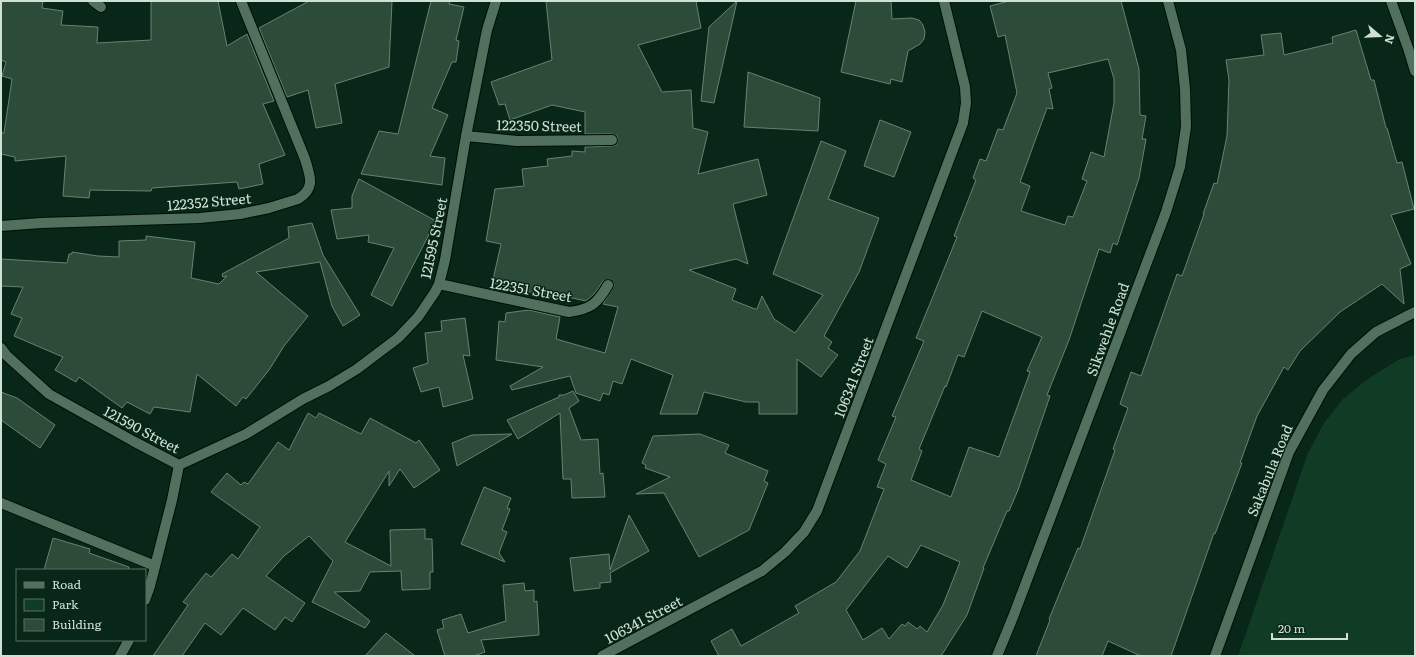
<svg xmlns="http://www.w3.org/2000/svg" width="1416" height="657" font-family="Literata,serif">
  <rect width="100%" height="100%" fill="#092718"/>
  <path fill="#103c26" d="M1415 355V654L1409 656H1238L1308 453 1324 423 1343 399 1369 378 1400 359Z"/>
  <path fill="#2d4b39" stroke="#648471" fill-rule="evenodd" d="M1 1H43L42 8 63 11 61 25 98 27 97 43 151 40V1H218L227 46 247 34 274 101 263 104 285 155 259 164 263 184 239 189 237 182 152 188 151 191 90 190 89 198 63 196 66 156 15 161V157L1 154V133H4L12 79 2 76 6 62 1 60Z
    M309 1H392L389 67 335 84 342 123 316 128 308 90 287 97 259 28Z
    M431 1H450L449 4 464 7 456 40 459 41 456 62H452L432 108 448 115 430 156 445 158 442 185 361 174 379 131 398 134Z
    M546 1H696L701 28 638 45 662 92 691 90 693 128 708 132 698 174 758 159 767 195 733 204 748 264 736 259 689 270 736 289 732 300 755 309H757L762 296 774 319 795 333 823 295 773 274 821 141 846 151 828 199 879 218 859 272 824 336 832 342 828 348 838 355 821 377 797 359V414H759V402H746L704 392 697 414H660L673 375 631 359 622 384 613 381 609 395 603 393 600 401 576 393 570 376 512 390 510 386 543 367 496 360 499 321 505 322 506 313 529 310 560 317 556 339 605 353 618 307 603 304 614 286 613 282 609 279 603 281 595 293 586 301 563 296V300L494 283V275L501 244 486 241 495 189 524 186 522 169 548 166 547 159 572 156V151L585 152V147L612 146 616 145 618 140 617 136 612 134H585V112L552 105 510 120 505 104 499 105 491 82 552 60Z
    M737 1 714 103 701 101 709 27Z
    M856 1H891L892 19 912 18 919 20 923 25 925 32 924 39 920 44 908 51 902 82 891 79 890 84 841 72Z
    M1009 1H1121L1139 69 1140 115 1146 116 1142 139H1146L1139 178 1117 245 1113 243 1110 253 1099 249 1069 340 1047 395 1050 396 1018 490 1009 511H1007L983 568H984L967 615 941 656H719L711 641 732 629 741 646 799 613 795 606 836 582 860 551 884 489 877 487 886 464 878 460 896 417 892 416 924 341 916 338 957 237 954 236 976 180 973 178 980 159 986 161 998 129 1003 130 1017 93 1005 35 998 37 990 6ZM1108 59 1114 79V103L1104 157 1091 152 1082 179 1087 181 1073 217 1068 216 1065 225 1021 211 1030 186 1020 182 1047 108 1053 109 1049 89 1052 88 1048 73ZM982 311 1042 337 1027 371 1030 372 999 457 969 447 951 497 911 480 922 451 919 449 945 386 946 387 958 355 964 357ZM921 545 960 562 943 605 927 632 920 626 917 629 908 622 905 626 902 624 889 639 882 628 863 640 846 610 888 556 907 568Z
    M1356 30 1371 80H1374L1386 128H1387L1397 163 1402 162 1414 209 1391 215 1411 264 1400 269 1404 304 1382 284 1340 312 1300 351 1288 370 1284 367 1257 416 1240 463H1242L1215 534 1214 533 1171 656H1141L1108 641 1102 656H1036L1050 620 1049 619 1078 548 1080 549 1115 450 1113 449 1128 408 1120 404 1131 372 1141 376 1177 274 1182 276 1204 214H1203L1214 183 1217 184 1227 136 1229 80 1226 60 1264 55 1261 35 1281 33 1284 55 1333 43 1332 37Z
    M748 72 820 98 818 131 744 127Z
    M880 120 911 132 894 177 864 166Z
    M359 179 436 221 392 306 371 295 394 248 368 242 369 235 337 239 331 210 352 208V196Z
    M312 223 323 255 360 315 343 326 332 306 320 262 256 272 308 316 284 346 269 370 246 399 243 397 236 406 197 374 190 412 154 407 150 414 127 402 122 408 79 377 76 382 55 370 63 357 14 336 22 318 11 314 23 287 1 286V259L67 263 69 254H72V252L98 256 119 257V241L146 240V236L195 242 191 278 219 284 227 276 223 277 222 274 289 238 288 227Z
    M465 318 470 356 463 355 473 399 443 407 439 387 421 392 413 368 428 363 425 333 442 331 441 321Z
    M573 391 579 401 569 408 581 440 598 439 600 474 603 473 605 497 572 498 571 479H563L560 413 518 439 507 420 559 397V395H564Z
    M1 392 17 398 55 425 40 448 1 420Z
    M308 413 316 418 319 413 361 434 370 418 416 443 419 440 440 470 414 488 400 469 389 486V471L345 542 391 566 390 530 425 529V539H432L433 572H430V589L402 590 401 571 370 572 360 591 334 592 370 621 365 628 312 602 333 561 309 536 284 556 266 576 305 603 292 622 285 617 275 630 243 608 221 635 205 623 182 656H153L188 605 183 602 206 573 211 577 232 554 238 559 260 527 211 492 227 473 241 485 244 482 248 484 278 442 289 450Z
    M512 434 457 466 452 443 472 435Z
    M700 434 729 445 725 453 768 471 764 481 768 483 749 530 699 557 664 493 636 494 670 477 645 468 646 465 642 463 653 436Z
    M484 487 511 498 507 508 510 509 502 530 507 532 499 553 505 562 461 544Z
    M629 515 649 551 610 573 611 582 600 583V588L574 591 570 558 609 554 610 570Z
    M53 538 90 549 89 553 129 567 128 570H44Z
    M524 583 525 591 534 590V602L537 601 539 635 481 640 485 652 474 656H445L437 630 444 628 442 620 461 614 468 633 506 621 503 585Z
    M386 633 415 656H365Z"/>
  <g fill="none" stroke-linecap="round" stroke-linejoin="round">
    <g stroke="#000f05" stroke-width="12">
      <path id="service" d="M1 503 155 566"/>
    </g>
    <g stroke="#000f05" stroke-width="12">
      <path id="minor" d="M93 1 101 7
        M1391 1 1408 48 1415 71
        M466 136 517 141 612 140
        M1 226 41 223 200 218 240 214 269 208 298 199C316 188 310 176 305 159L241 1
        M439 284 569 312C591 309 597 304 608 285
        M1 348 6 355 49 394 133 441 179 465
        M179 465 246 434 303 399 329 386 357 369 398 338 418 317 435 292 439 284 445 260 466 136 487 30 496 1
        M145 600 150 586 172 500 179 465
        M120 656 129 640
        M602 656 762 571 785 552 804 532 817 511 963 123 966 103 965 87 944 1
        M997 656 1013 617 1166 212 1180 167 1186 127 1185 89 1181 50 1168 1
        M1215 656 1289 452 1323 390 1351 354 1376 332 1415 312"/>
    </g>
    <use href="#service" stroke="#51705d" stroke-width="10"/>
    <use href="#minor" stroke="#51705d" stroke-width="10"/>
  </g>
  <g text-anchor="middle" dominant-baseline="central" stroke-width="3" stroke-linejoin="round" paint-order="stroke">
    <g font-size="14" fill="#cfe0d5" stroke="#092718">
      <text transform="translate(539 125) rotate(1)">122350 Street</text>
      <text transform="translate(209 201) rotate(-5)">122352 Street</text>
      <text transform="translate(433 238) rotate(-78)">121595 Street</text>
      <text transform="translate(531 289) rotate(10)">122351 Street</text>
      <text transform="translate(1107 329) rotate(-70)">Sikwehle Road</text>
      <text transform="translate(853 377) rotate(-69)">106341 Street</text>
      <text transform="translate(142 429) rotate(28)">121590 Street</text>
      <text transform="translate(1269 470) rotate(-68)">Sakabula Road</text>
      <text transform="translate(643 619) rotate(-28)">106341 Street</text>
    </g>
  </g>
  <rect width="1416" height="657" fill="none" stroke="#cfe0d5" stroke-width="4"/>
  <rect x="16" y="569" width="130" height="72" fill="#092718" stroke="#587164"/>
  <rect x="24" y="582" width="20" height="6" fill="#51705d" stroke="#587164"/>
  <text x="52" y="589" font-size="12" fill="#cfe0d5">Road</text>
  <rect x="24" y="599" width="20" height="12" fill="#103c26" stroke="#587164"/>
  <text x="52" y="609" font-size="12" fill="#cfe0d5">Park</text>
  <rect x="24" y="619" width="20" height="12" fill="#2d4b39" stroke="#587164"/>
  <text x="52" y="629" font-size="12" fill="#cfe0d5">Building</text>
  <g transform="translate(1380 36) rotate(109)" stroke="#092718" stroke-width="3" paint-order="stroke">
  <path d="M0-3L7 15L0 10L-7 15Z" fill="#cfe0d5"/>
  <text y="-6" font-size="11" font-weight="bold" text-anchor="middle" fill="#cfe0d5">N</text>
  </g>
  <path d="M1272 633v6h75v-6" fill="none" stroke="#cfe0d5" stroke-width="2"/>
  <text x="1278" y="633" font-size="12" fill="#cfe0d5" stroke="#092718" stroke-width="3" paint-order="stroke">20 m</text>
</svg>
